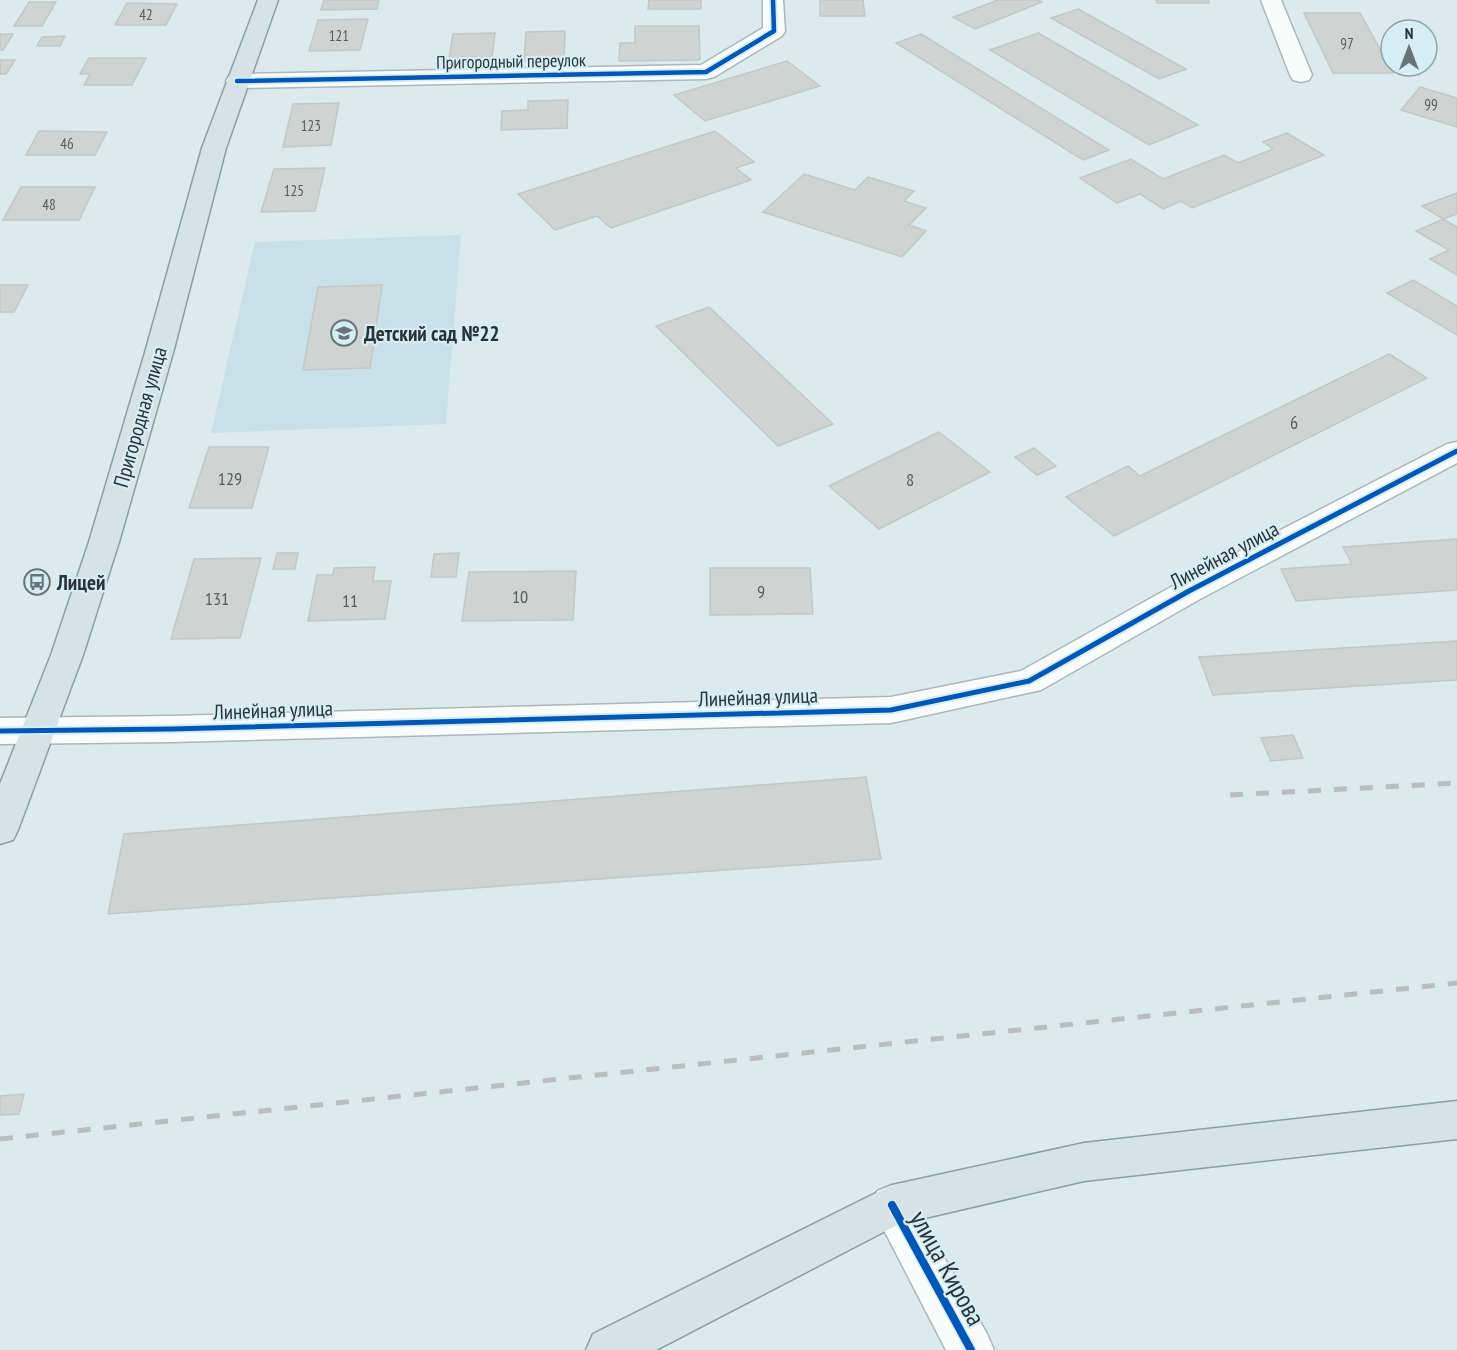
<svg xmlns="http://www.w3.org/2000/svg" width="1457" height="1350" font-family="'PT Sans Narrow',sans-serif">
  <rect width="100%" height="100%" fill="#dbeaed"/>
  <path fill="#c7e1e7" d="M461 235 446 424 211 433 255 242Z"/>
  <path fill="#cfd3d1" stroke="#c3c7c5" stroke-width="1.5" d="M324 0H379L377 9 321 10Z
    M649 0H701V9H648Z
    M820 0H863L865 16H820Z
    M998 0H1037L1042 2 975 29 953 17Z
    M1156 0H1208L1209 3H1157Z
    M29 2H56L42 26H14Z
    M127 3 177 4 166 25H115Z
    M1078 9 1186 69 1159 79 1051 18Z
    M1304 13H1360L1393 73H1333Z
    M368 19 360 50 309 51 318 20Z
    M635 26H699L700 60 619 61 620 43H635Z
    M565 31 564 60 524 61 526 32Z
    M495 33 492 57 449 58 453 34Z
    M1038 33 1198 125 1149 145 990 50Z
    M0 34H13L3 50H0Z
    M921 34 1109 150 1083 160 896 43Z
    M65 36 60 46H37L42 37Z
    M89 58H146L132 85H84L90 74H80Z
    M0 60H15L6 74H0Z
    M787 61 820 86 705 121 674 95Z
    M1420 87 1457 98V127L1401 110Z
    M568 100 567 128 501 130 502 111 528 110V101Z
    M339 103 331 145 283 147 293 104Z
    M39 131 107 132 95 155H26Z
    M715 131 754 162 736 168 751 180 611 228 597 216 555 230 518 194Z
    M1287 133 1324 155 1192 208 1181 201 1163 209 1140 194 1117 203 1080 178 1131 159 1163 179 1224 155 1238 163 1273 149 1263 142Z
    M325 168 315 211 261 212 274 169Z
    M804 174 855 190 868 177 914 191 904 201 926 208 909 225 926 231 902 257 763 212Z
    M21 187H95L79 220H3Z
    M1457 193V214L1443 219 1422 206Z
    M1443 219 1457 227V275L1430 259 1449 250 1416 231Z
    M1413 280 1457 306V335L1387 293Z
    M0 285H28L14 312H0Z
    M382 285 370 368 303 370 318 287Z
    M709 307 833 424 778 446 656 326Z
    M1389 354 1427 378 1114 536 1066 497 1128 466 1140 476Z
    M939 432 990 472 879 529 829 486Z
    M209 447H269L252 508H189Z
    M1034 448 1056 466 1037 475 1015 457Z
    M1457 539V590L1296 601 1281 569 1352 564 1343 547Z
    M277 553H298L295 569H273Z
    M459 553 456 577H431L434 554Z
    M261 558 240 638 171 639 194 559Z
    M375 567 373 581H391L385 619 308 621 317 575H333L334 568Z
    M710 568H810L813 614 710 615Z
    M576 571 573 620 462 621 469 572Z
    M1457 641V680L1213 695 1199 657Z
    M1293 735 1303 758 1271 761 1261 738Z
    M866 777 881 859 108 914 124 834Z
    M24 1094 19 1114 0 1115V1096Z"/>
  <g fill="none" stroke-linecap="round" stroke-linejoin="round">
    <g stroke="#abb7b9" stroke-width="3">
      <path id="minor" d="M763 0H783L785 31 782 36 714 77 706 79 237 88 229 86 226 81 229 76 237 74 701 65 763 28Z
        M1261 0H1281L1312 75 1309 80 1301 82 1293 80 1290 75Z
        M1457 442V463L1200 599 1041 690 891 723 172 742 0 744V718L172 716 891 697 1021 671 1178 583 1447 444Z
        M892 1185 907 1191 987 1334 994 1350H946L871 1205 877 1191Z"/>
    </g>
    <g stroke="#889fa3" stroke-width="3">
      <path id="major" d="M258 0H278L226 148 174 349 119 542 83 655 18 830 13 840 0 844V784L51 655 89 542 146 349 202 148Z
        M1457 1101V1139L1084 1181 899 1224 656 1350H586L593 1334 892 1185 1084 1143Z"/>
    </g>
    <use href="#minor" fill="#fafcfc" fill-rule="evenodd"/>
    <use href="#major" fill="#d6e2e4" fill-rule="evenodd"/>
    <path stroke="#b9bdbd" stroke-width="5" stroke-dasharray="13 13" stroke-linecap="butt" d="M1230 795 1457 783
      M0 1139 1457 983"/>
    <g stroke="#d4eef4" stroke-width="8">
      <path id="cycleway-far2" d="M237 81 706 72 774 31 773 0"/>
    </g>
    <g stroke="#d4eef4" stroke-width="9">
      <path id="cycleway-far1" d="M0 731 172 729 891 710 1029 681 1189 591 1457 451"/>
    </g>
    <g stroke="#d4eef4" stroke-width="11">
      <path id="cycleway" d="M892 1205 971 1350"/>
    </g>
    <use href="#cycleway-far2" stroke="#0057b8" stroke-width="4.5"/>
    <use href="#cycleway-far1" stroke="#0057b8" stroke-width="5"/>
    <use href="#cycleway" stroke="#0057b8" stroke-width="8"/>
  </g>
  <defs>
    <g id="school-ring" transform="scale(1.35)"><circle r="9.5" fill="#d4eef4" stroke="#677375" stroke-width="1.5"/><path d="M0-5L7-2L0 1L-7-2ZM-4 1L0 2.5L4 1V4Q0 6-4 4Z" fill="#677375"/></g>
    <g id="bus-ring" transform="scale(1.35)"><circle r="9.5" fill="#d4eef4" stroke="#677375" stroke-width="1.5"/><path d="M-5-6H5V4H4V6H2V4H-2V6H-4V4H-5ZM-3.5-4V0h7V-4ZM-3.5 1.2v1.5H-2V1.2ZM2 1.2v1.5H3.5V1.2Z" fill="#677375"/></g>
  </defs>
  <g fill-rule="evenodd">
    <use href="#school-ring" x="344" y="333"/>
    <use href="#bus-ring" x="37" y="582"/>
  </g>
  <g text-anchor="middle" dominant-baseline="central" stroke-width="4.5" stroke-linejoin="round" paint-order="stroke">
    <g font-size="15" fill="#545d5e">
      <text x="146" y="14">42</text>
      <text x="339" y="35">121</text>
      <text x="1347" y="43">97</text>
      <text x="1431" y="104">99</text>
      <text x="311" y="125">123</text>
      <text x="67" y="143">46</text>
      <text x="294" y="190">125</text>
      <text x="49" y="204">48</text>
    </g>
    <g font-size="18" fill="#293335" stroke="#d4eef4">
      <text transform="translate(511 61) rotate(-1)">Пригородный переулок</text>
    </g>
    <g font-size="18" fill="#545d5e">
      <text x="1294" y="422">6</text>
      <text x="230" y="478">129</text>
      <text x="910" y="479">8</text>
      <text x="761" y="591">9</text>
      <text x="520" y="596">10</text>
      <text x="217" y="598">131</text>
      <text x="350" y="600">11</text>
    </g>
    <g font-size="21" font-weight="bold" fill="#293335" stroke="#d4eef4" text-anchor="start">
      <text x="364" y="333">Детский сад №22</text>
      <text x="57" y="582">Лицей</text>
    </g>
    <g font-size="21" fill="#293335" stroke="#d4eef4">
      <text transform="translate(140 417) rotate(-74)">Пригородная улица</text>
      <text transform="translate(1224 555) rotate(-28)">Линейная улица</text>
      <text transform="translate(758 697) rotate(-2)">Линейная улица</text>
      <text transform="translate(273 710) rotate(-2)">Линейная улица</text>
    </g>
    <g font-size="26" fill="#293335" stroke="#d4eef4">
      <text transform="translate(948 1268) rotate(61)">улица Кирова</text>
    </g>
  </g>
  <g transform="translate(1409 48)"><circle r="28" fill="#d4eef4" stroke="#90a3a8" stroke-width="1.5"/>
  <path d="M0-4.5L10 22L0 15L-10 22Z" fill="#677375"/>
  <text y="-9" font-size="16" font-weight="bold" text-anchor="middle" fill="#293335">N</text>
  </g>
</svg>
